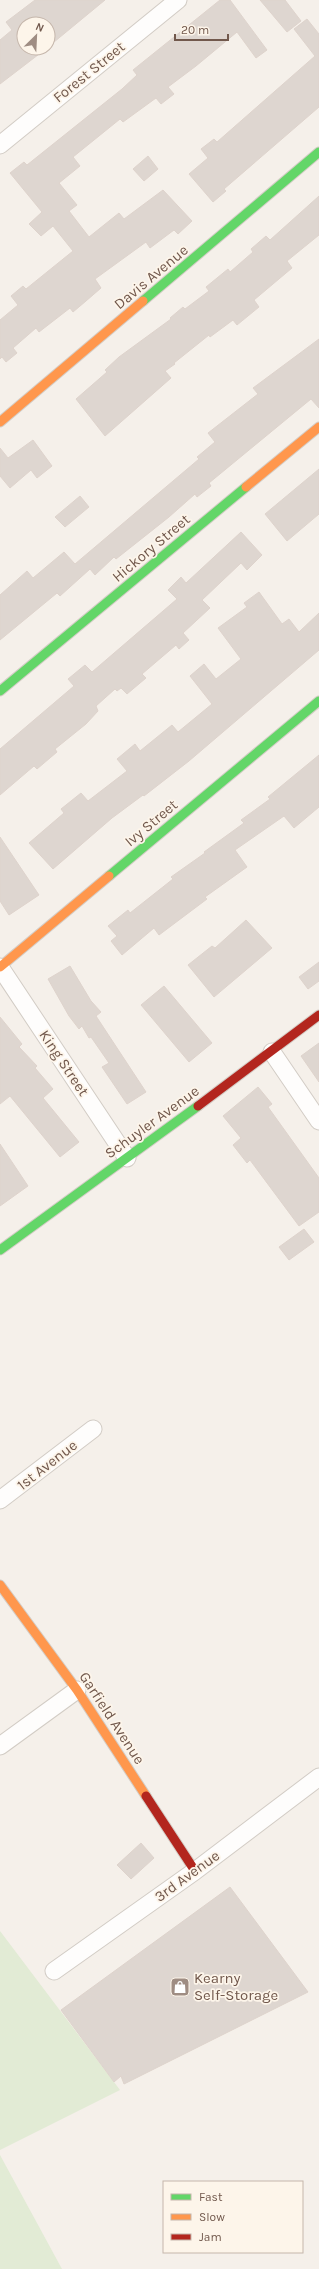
<svg xmlns="http://www.w3.org/2000/svg" width="319" height="2269" font-family="Karla,sans-serif">
  <rect width="100%" height="100%" fill="#f5f0ea"/>
  <path fill="#e2ebd5" d="M0 1931 120 2090 0 2150Z
    M0 2155 62 2269H0Z"/>
  <path fill="#ded6d0" stroke="#ded3cc" d="M35 0H105L48 47V24H24V48H47L0 84V40L12 30 6 22Z
    M220 0H230L267 50 256 58 237 32 196 66 168 87 174 94 161 104 156 98 123 122 120 119 73 157 80 166 59 183 77 205 69 211 89 237 119 213 124 219 163 190 192 221 178 234 174 230 150 248 146 242 95 279 101 288 86 301 73 312 70 308 39 332 36 328 13 348 17 353 6 362 2 357 0 359V320L18 305 11 296 23 286 26 289 73 251 53 226 41 236 29 224 42 212 10 173 24 162 27 165 122 89 137 75 133 70Z
    M260 0H285L301 21 287 32Z
    M307 19 319 34V107L224 189 226 191 213 202 189 174 208 158 201 149 214 139 217 142 315 56 294 29Z
    M148 156 158 169 144 181 133 169Z
    M319 196V235L287 261 292 268 254 300 259 307 237 325 233 320 210 337 209 335 174 363 175 364 165 371 171 378 105 436 76 399 107 372 105 370 119 357 171 319 170 318 183 307 185 309 209 291 206 287 228 269 230 272 253 252 251 249 266 236 270 240Z
    M319 339V408L311 399 209 483 211 486 197 497 195 494 169 517 116 559 114 557 95 575 90 569 60 596 57 593 0 640V595L27 571 33 578 64 552 75 564 199 459 197 457 215 442 208 433 258 394 253 388Z
    M33 440 52 466 37 478 31 470 10 488 0 476V448L8 458Z
    M319 469V514L287 541 265 514Z
    M80 496 89 507 65 527 55 517Z
    M241 532 262 555 247 570 241 563 202 600 210 608 183 633 189 640 179 649 176 645 142 674 146 678 127 694 121 688 117 691 115 689 96 706 98 711 86 724 55 749 57 752 37 769 34 766 0 795V749L74 686 68 679 85 665 92 672 177 599 168 590 181 577 186 583Z
    M259 592 282 624 289 619 299 632 319 613V650L189 761 144 796 143 795 112 818 53 869 29 843 64 813 61 809 81 793 88 801 127 771 117 759 135 744 140 751 172 725 178 732 212 704 190 676 204 664 216 679 241 659 218 628 247 607 244 603Z
    M319 755V807L294 828 284 816 235 850 247 867 205 897 207 899 159 935 154 928 122 955 111 941 117 936 108 926 128 910 130 913 173 879 171 877 205 853 204 852 244 823 241 820 270 799 268 797Z
    M0 837 39 895 9 915 0 901Z
    M246 920 272 948 214 997 188 965 212 946 215 948Z
    M319 962V981L308 989 299 977Z
    M70 966 91 1001 101 1012 96 1016 146 1092 127 1104 102 1067 109 1063 91 1037 89 1038 82 1026 79 1029 69 1016 48 979Z
    M164 986 212 1043 189 1062 141 1005Z
    M0 1017 22 1044 19 1047 37 1066 35 1068 53 1089 43 1098 79 1142 60 1157 10 1096 0 1104Z
    M319 1043V1082L301 1056Z
    M258 1087 272 1104 268 1107 319 1178V1212L299 1226 250 1160 247 1163 233 1145 241 1138 223 1116Z
    M0 1144 28 1186 0 1206Z
    M304 1229 314 1242 289 1260 279 1247Z
    M141 1843 154 1858 131 1879 117 1865Z
    M230 1887 308 1992 124 2084 121 2076 114 2082 61 2010Z"/>
  <g fill="none" stroke-linecap="round" stroke-linejoin="round">
    <g stroke="#d2ccc5" stroke-width="19">
      <path id="street" d="M0 145 178 0
        M0 967 127 1158
        M272 1052 319 1121
        M0 1500 93 1429
        M0 1746 77 1690
        M54 1971 195 1871 319 1777"/>
    </g>
    <g stroke="#d4cdc6" stroke-width="11">
      <path id="fast" d="M143 301 319 152
        M0 691 246 487
        M109 876 319 701
        M0 1250 198 1106"/>
    </g>
    <g stroke="#d4cdc6" stroke-width="11">
      <path id="slow" d="M0 422 143 301
        M246 487 319 427
        M0 967 109 876
        M0 1585 77 1690 146 1796"/>
    </g>
    <g stroke="#d4cdc6" stroke-width="11">
      <path id="jam" d="M198 1106 319 1015
        M146 1796 195 1871"/>
    </g>
    <use href="#street" stroke="#fefdfc" stroke-width="17"/>
    <use href="#fast" stroke="#63d668" stroke-width="9"/>
    <use href="#slow" stroke="#ff974d" stroke-width="9"/>
    <use href="#jam" stroke="#b3261e" stroke-width="9"/>
  </g>
  <defs>
    <g id="shop-square" transform="scale(1)"><rect x="-9" y="-9" width="18" height="18" rx="4" fill="#9f8d83" stroke="#fdf5ea"/><path d="M-5-2.5h2.3a2.7 3.5 0 0 1 5.4 0H5L5.5 6h-11ZM-1.5-2.5h3a1.5 2.3 0 0 0-3 0Z" fill="#fff"/></g>
  </defs>
  <g fill-rule="evenodd">
    <use href="#shop-square" x="180" y="1987"/>
  </g>
  <g text-anchor="middle" dominant-baseline="central" stroke-width="3.5" stroke-linejoin="round" paint-order="stroke">
    <g font-size="15" fill="#71584c" stroke="#fdf5ea">
      <text transform="translate(89 72) rotate(-39)">Forest Street</text>
      <text transform="translate(151 277) rotate(-40)">Davis Avenue</text>
      <text transform="translate(151 548) rotate(-40)">Hickory Street</text>
      <text transform="translate(151 823) rotate(-40)">Ivy Street</text>
      <text transform="translate(64 1063) rotate(56)">King Street</text>
      <text transform="translate(152 1122) rotate(-36)">Schuyler Avenue</text>
      <text transform="translate(47 1465) rotate(-38)">1st Avenue</text>
      <text transform="translate(112 1718) rotate(57)">Garfield Avenue</text>
      <text transform="translate(187 1876) rotate(-36)">3rd Avenue</text>
    </g>
    <g font-size="15" fill="#71584c" stroke="#fdf5ea" text-anchor="start">
      <text x="194" y="1978">Kearny<tspan x="194" dy="17">Self-Storage</tspan></text>
    </g>
  </g>
  <rect x="163" y="2181" width="140" height="72" fill="#fdf5ea" stroke="#c5b6ab"/>
  <rect x="171" y="2194" width="20" height="6" fill="#63d668" stroke="#c5b6ab"/>
  <text x="199" y="2201" font-size="12" fill="#71584c">Fast</text>
  <rect x="171" y="2214" width="20" height="6" fill="#ff974d" stroke="#c5b6ab"/>
  <text x="199" y="2221" font-size="12" fill="#71584c">Slow</text>
  <rect x="171" y="2234" width="20" height="6" fill="#b3261e" stroke="#c5b6ab"/>
  <text x="199" y="2241" font-size="12" fill="#71584c">Jam</text>
  <g transform="translate(36 36) rotate(24)"><circle r="19" fill="#fdf5ea" stroke="#c5b6ab"/>
  <path d="M0-3L7 15L0 10L-7 15Z" fill="#9f8d83"/>
  <text y="-6" font-size="11" font-weight="bold" text-anchor="middle" fill="#71584c">N</text>
  </g>
  <path d="M175 34v6h53v-6" fill="none" stroke="#71584c" stroke-width="2"/>
  <text x="181" y="34" font-size="12" fill="#71584c" stroke="#fdf5ea" stroke-width="3" paint-order="stroke">20 m</text>
</svg>
